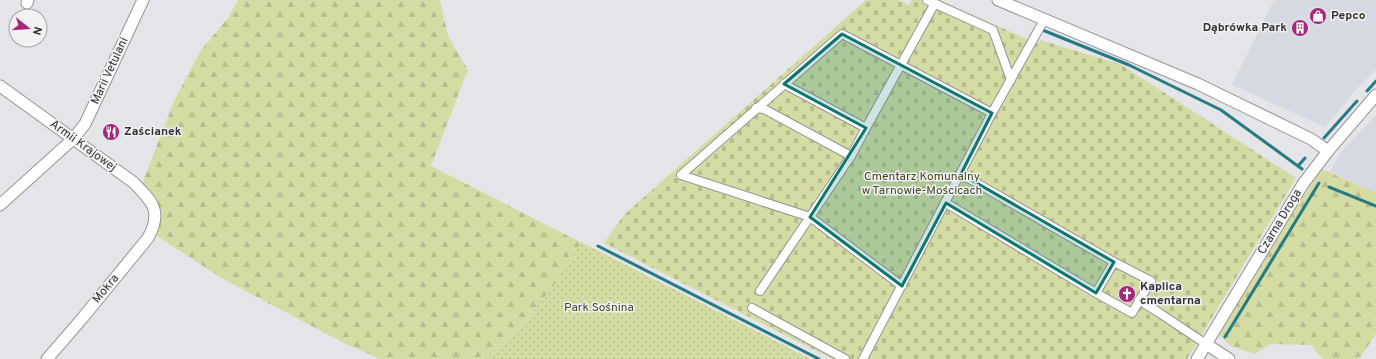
<svg xmlns="http://www.w3.org/2000/svg" width="1376" height="359" font-family="Overpass,sans-serif">
  <defs>
    <pattern id="forest-firs" width="22" height="20" patternUnits="userSpaceOnUse"><rect width="22" height="20" fill="#d5dca3"/><path d="M5 1l3.5 6h-7zM16 11l3.5 6h-7z" fill="#b7bd8d"/></pattern>
    <pattern id="cemetery-stones" width="16" height="16" patternUnits="userSpaceOnUse"><rect width="16" height="16" fill="#d5dca3"/><path d="M2 7V4a2 2 0 0 1 4 0v3zM10 15v-3a2 2 0 0 1 4 0v3z" fill="#b7bd8d"/></pattern>
    <pattern id="park-dots" width="8" height="8" patternUnits="userSpaceOnUse"><rect width="8" height="8" fill="#d5dca3"/><path d="M2 2h.1M6 6h.1" fill="none" stroke="#b7bd8d" stroke-width="1.8" stroke-linecap="round"/></pattern>
  </defs>
  <rect width="100%" height="100%" fill="#e4e5e8"/>
  <path fill="#d6d9e2" d="M1274 0H1376V70L1355 91 1325 127 1232 85Z
    M1376 115V193L1330 172 1340 153Z"/>
  <path fill="url(#forest-firs)" d="M238 0H440L448 36 468 70 431 166 584 244 551 290 520 326 485 359H380L344 343 223 279 151 232 156 214 140 189 175 99 201 50 228 18Z
    M1322 169 1376 193V315L1375 317 1376 319V334L1359 359H1324L1317 353 1311 345 1270 344 1255 354 1231 346 1219 335 1282 228Z"/>
  <path fill="url(#cemetery-stones)" d="M866 0H899L908 5 912 0H939L1038 44 1040 40 1120 64 1296 178 1187 359H832L604 243 624 215Z"/>
  <path fill="url(#park-dots)" d="M581 242 811 359H485L520 326 551 290Z"/>
  <g fill="none" stroke-linecap="round" stroke-linejoin="round">
    <path stroke="#257a84" stroke-width="3" d="M1040 29 1129 65 1221 110 1302 169
      M1367 91 1376 81
      M1324 138 1357 101
      M1298 166 1305 158
      M1329 187 1376 206
      M598 246 819 359
      M1225 337 1319 183"/>
    <g stroke="#949497" stroke-width="10">
      <path id="pedestrian" d="M927 0 993 30 1011 80
        M784 84 866 128 851 156
        M756 108 764 109 851 156 760 291
        M866 128 935 3
        M961 174 1114 262 1096 293 1132 313 1151 281 1114 262
        M946 203 1096 293
        M902 286 810 217 681 175 842 34 992 113
        M1139 300 1158 312 1206 344
        M752 308 845 359
        M863 359 992 113 1044 20"/>
    </g>
    <g stroke="#949497" stroke-width="13">
      <path id="minor" d="M998 0 1198 84 1311 139 1328 151
        M27 3 28 0
        M0 86 133 182C152 201 163 211 148 238L80 321 47 359
        M0 205 73 139 85 124 143 0
        M1206 344 1229 359
        M1197 359 1303 184 1328 151 1376 95"/>
    </g>
    <use href="#pedestrian" stroke="#fff" stroke-width="8"/>
    <use href="#minor" stroke="#fff" stroke-width="11"/>
  </g>
  <path fill="#0f766e" fill-opacity="0.2" stroke="#0f766e" stroke-width="3" stroke-linejoin="round" d="M842 34 992 113 961 174 1114 262 1096 293 946 203 902 286 810 217 866 128 784 84Z"/>
  <defs>
    <g id="shop-disc" transform="scale(0.9)"><circle r="9.5" fill="#a5287b" stroke="#f2f2f5"/><path d="M-5-2.5h2.3a2.7 3.5 0 0 1 5.4 0H5L5.5 6h-11ZM-1.5-2.5h3a1.5 2.3 0 0 0-3 0Z" fill="#fff"/></g>
    <g id="building-disc" transform="scale(0.9)"><circle r="9.5" fill="#a5287b" stroke="#f2f2f5"/><path d="M-4-6H4V6H1V3H-1V6H-4ZM-2.5-4.3h1.7v1.8h-1.7ZM.8-4.3h1.7v1.8H.8ZM-2.5-1h1.7V.8h-1.7ZM.8-1h1.7V.8H.8Z" fill="#fff"/></g>
    <g id="restaurant-disc" transform="scale(0.9)"><circle r="9.5" fill="#a5287b" stroke="#f2f2f5"/><path d="M-5-6h1v4h1v-4h1v4h1v-4h1v5L-1.5 .5V6h-2V.5L-5-1ZM5-6V6H3V1.5H1.5Q1.5-4 5-6Z" fill="#fff"/></g>
    <g id="church-disc" transform="scale(0.9)"><circle r="9.5" fill="#a5287b" stroke="#f2f2f5"/><path d="M-1.2-6h2.4v3.5h3.3v2.4h-3.3V6h-2.4V-.1h-3.3v-2.4h3.3Z" fill="#fff"/></g>
  </defs>
  <g fill-rule="evenodd">
    <use href="#shop-disc" x="1318" y="16"/>
    <use href="#building-disc" x="1300" y="28"/>
    <use href="#restaurant-disc" x="111" y="132"/>
    <use href="#church-disc" x="1127" y="294"/>
  </g>
  <g text-anchor="middle" dominant-baseline="central" stroke-width="3" stroke-linejoin="round" paint-order="stroke">
    <g font-size="12" font-weight="bold" fill="#313233" stroke="#f2f2f5" text-anchor="start">
      <text x="1331" y="16">Pepco</text>
      <text x="1287" y="28" text-anchor="end">Dąbrówka Park</text>
      <text x="124" y="132">Zaścianek</text>
      <text x="1140" y="287">Kaplica<tspan x="1140" dy="14">cmentarna</tspan></text>
    </g>
    <g font-size="12" fill="#313233" stroke="#f2f2f5">
      <text transform="translate(110 71) rotate(-65)">Marii Vetulani</text>
      <text transform="translate(83 146) rotate(36)">Armii Krajowej</text>
      <text transform="translate(1280 222) rotate(-59)">Czarna Droga</text>
      <text transform="translate(106 289) rotate(-50)">Mokra</text>
    </g>
    <g font-size="12" fill="#43471e" stroke="#f2f2f5">
      <text x="922" y="177">Cmentarz Komunalny<tspan x="922" dy="14">w Tarnowie-Mościcach</tspan></text>
      <text x="599" y="308">Park Sośnina</text>
    </g>
  </g>
  <g transform="translate(28 28) rotate(107)"><circle r="19" fill="#f2f2f5" stroke="#a5a5a7"/>
  <path d="M0-3L7 15L0 10L-7 15Z" fill="#a5287b"/>
  <text y="-6" font-size="11" font-weight="bold" text-anchor="middle" fill="#313233">N</text>
  </g>
</svg>
